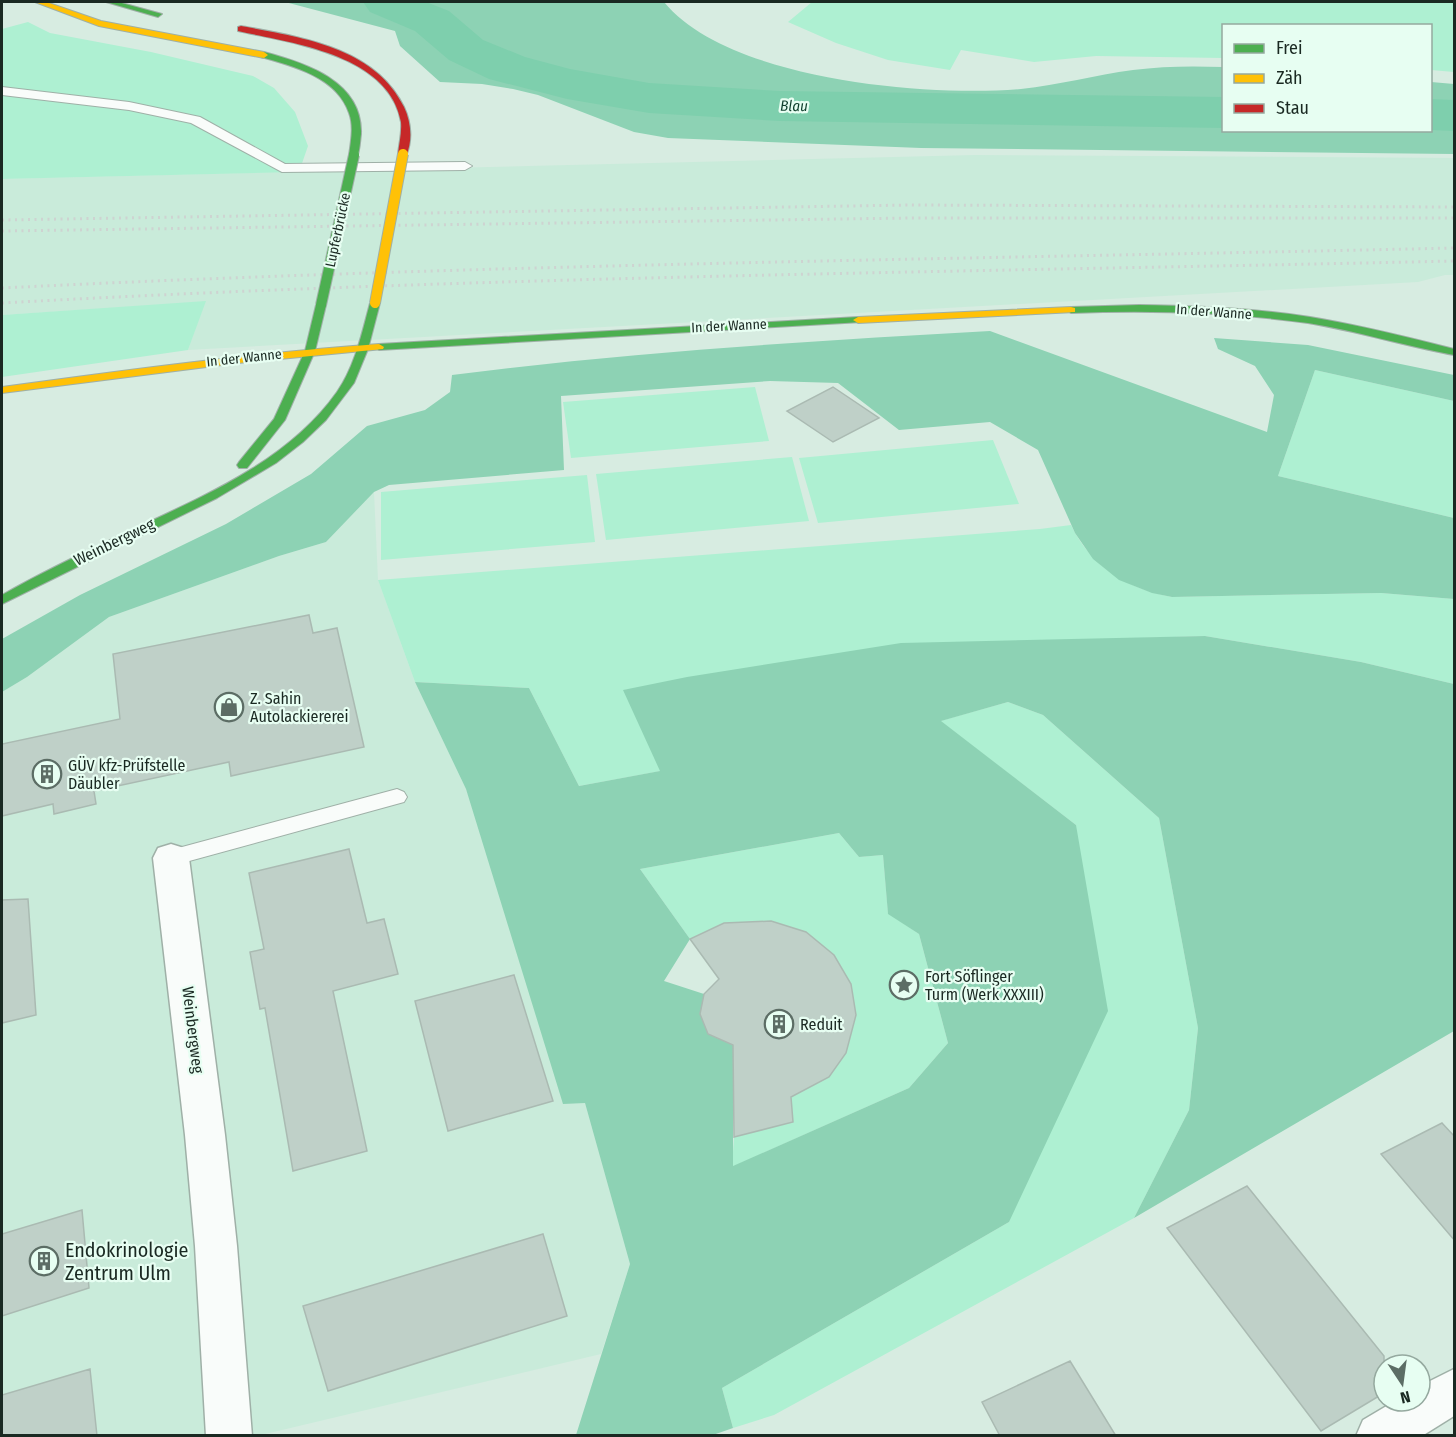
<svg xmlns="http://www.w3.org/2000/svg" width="1456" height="1437" font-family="'Fira Sans Condensed',sans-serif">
  <rect width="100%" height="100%" fill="#d7ece1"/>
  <path fill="#c9ebda" d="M975 155 1454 158V275H1445L1418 282 188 350 205 302 2 315V179Z
    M374 492 378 580 415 682 466 789 585 1103 630 1264 601 1354 261 1435H2V692L27 677 109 617 279 556 326 542Z"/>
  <path fill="#aef0d2" d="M812 2H1454V72L1431 70 1430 26H1224L1223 58 1096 56 1034 62 961 50 950 70 888 60 836 43 788 22Z
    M28 22 50 33 151 52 253 76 274 88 295 112 308 146 299 172 2 179V29Z
    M206 301 188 350 2 377V315Z
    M1315 370 1454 401V518L1278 476Z
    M755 387 769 441 571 458 563 402Z
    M993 440 1019 504 818 523 799 458Z
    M792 457 809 521 606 540 596 474Z
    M587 475 595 542 381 560V492Z
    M1071 525C1091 567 1128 589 1172 597L1381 593 1454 599V684L1361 662 1205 636 1080 640 624 690 661 771 579 786 529 688 415 682 378 580 1040 529Z
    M1008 702 1043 715 1159 818 1198 1028 1189 1110 1134 1218 774 1415 733 1428 722 1388 1009 1222 1076 825 940 721Z
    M839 833 859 857 883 855 888 913 919 934 948 1043 909 1088 732 1167 734 1137 793 1122 791 1097 829 1077 846 1053 856 1015 851 984 834 955 806 932 771 921 724 923 690 939 640 869Z"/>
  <path fill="#8dd2b4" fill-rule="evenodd" d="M285 2H664C728 80 925 97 1021 89 1059 85 1095 75 1133 70 1163 66 1193 66 1223 67L1224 130H1430L1431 82 1454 84V154L921 148 668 138 634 132 538 95 513 89 482 84 440 82 400 46 395 31Z
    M990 331 1267 432 1274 395 1255 366 1218 349 1214 338 1308 345 1454 375V401L1315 370 1278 476 1454 518V599L1381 593 1172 597 1152 593 1119 580 1093 559 1075 533 1038 450 990 422 899 430 838 383 770 381 561 396 564 470 389 485 374 492 326 542 279 556 109 617 27 677 2 692V639L80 595 226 524 311 474 367 426 425 410 450 392 452 375C630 352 811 341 990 331Z
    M1205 636 1361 662 1454 684V1031L1134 1218 1189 1110 1198 1028 1159 818 1043 715 1008 702 941 721 1076 825 1108 1011 1009 1222 722 1388 733 1428 710 1436 576 1435 630 1264 585 1103 563 1104 466 789 415 682 529 688 579 786 660 771 623 690 687 677 901 643ZM839 833 859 857 883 855 888 914 919 934 948 1043 909 1088 733 1166V1045L708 1034 704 994 664 981 690 939 640 869Z"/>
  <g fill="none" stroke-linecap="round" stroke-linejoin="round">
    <path fill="#7ecfad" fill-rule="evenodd" d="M363 2H426L449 11 483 40 525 57 570 69 649 83 780 91 1224 97V128L780 121 649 113 567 99 489 79 449 60 415 31 370 12Z
      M1430 99 1454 100V131L1430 130Z"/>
  </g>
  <path fill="#bfd0c8" stroke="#aabab2" stroke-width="1.5" d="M833 387 879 418 833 442 787 411Z
    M309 615 313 633 337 628 364 747 231 776 229 762 94 791 96 804 54 814 53 804 2 816V744L120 719 113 654Z
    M349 849 367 923 384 919 398 974 333 991 367 1151 293 1171 265 1008 260 1009 250 952 264 949 249 873Z
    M28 899 36 1015 2 1023V900Z
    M771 921 806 932 834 955 851 984 856 1015 846 1053 829 1077 791 1097 793 1122 734 1137 733 1045 708 1034 700 1014 704 994 719 979 690 939 724 923Z
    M514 975 553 1101 448 1131 415 1001Z
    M1442 1123 1455 1137V1241L1381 1154Z
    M1247 1186 1384 1356V1393L1321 1431 1167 1228Z
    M82 1210 89 1288 2 1316V1234Z
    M543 1234 567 1316 328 1391 303 1306Z
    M1070 1361 1116 1436H1000L982 1402Z
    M90 1369 97 1436H2V1395Z"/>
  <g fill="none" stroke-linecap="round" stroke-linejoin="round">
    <g stroke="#9fb0a7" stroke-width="2">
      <path id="lane" d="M2 87 129 102 200 117 285 164 465 162 472 166 465 170 282 172 191 123 129 110 2 95Z
        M397 789 404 792 407 797 404 802 171 866 164 864 161 858 164 852 171 850Z"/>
    </g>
    <g stroke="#9fb0a7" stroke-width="3">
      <path id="street" d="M171 844 184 848 189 858 225 1135 237 1246 252 1436H206L195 1246 185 1135 153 858 158 848Z
        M1454 1369V1416L1422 1436H1356L1363 1420 1395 1401H1420V1386Z"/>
    </g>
    <g stroke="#9fb0a7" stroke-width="2">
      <path id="fast" d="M106 2H118L162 14 158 17Z
        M264 52C305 63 363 81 361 134 360 141 360 150 357 157L349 155C351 141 354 126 349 113 337 77 293 66 261 57V53Z
        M375 300 380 303 368 349 354 383 326 420 303 442 276 463 217 498 2 604V595C41 573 82 553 123 534 199 498 287 463 337 392 355 366 362 333 370 303Z
        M321 302 326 305 315 351 285 420 247 468H239L237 465 239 462 274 419 305 351 316 305Z
        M1139 305C1196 306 1253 308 1310 317 1359 325 1407 337 1454 349V355C1405 346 1357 331 1308 323 1229 312 1150 310 1071 313L1066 310 1071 307Z
        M858 317 862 318V322L379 350 374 347 379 344Z"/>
    </g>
    <g stroke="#9fb0a7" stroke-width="2">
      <path id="slow" d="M35 2H46L101 21 264 52 268 55 264 58 99 26Z
        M1071 307 1075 308V312L858 323 853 320 858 317Z
        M379 344 384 347 383 349 238 363 2 393V387C127 370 253 353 379 344Z"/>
    </g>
    <g stroke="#9fb0a7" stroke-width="2">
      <path id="jam" d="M241 26C300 37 375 47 404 107 411 122 413 140 406 156L398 154C399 144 402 133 401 122 389 54 291 43 238 31V27Z"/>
    </g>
    <use href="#lane" fill="#f9fcfa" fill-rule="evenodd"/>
    <use href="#street" fill="#f9fcfa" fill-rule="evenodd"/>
    <use href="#fast" fill="#4caf50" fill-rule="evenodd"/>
    <use href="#slow" fill="#ffc107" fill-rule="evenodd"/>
    <use href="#jam" fill="#c62828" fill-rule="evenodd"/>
    <path stroke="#ced3d1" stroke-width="3" stroke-dasharray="2 4.5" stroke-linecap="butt" d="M2 220 910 205 1454 207
      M2 231 910 218H1454
      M2 288C485 264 970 259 1454 248
      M2 303C485 276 970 272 1454 261"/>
    <g stroke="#9fb0a7" stroke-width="12" stroke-linecap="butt">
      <path id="fast-bridge" d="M321 305 354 155"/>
    </g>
    <g stroke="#9fb0a7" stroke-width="12" stroke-linecap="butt">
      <path id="slow-bridge" d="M375 303 403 154"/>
    </g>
    <use href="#fast-bridge" stroke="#4caf50" stroke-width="10"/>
    <use href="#slow-bridge" stroke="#ffc107" stroke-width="10"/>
  </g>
  <defs>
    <g id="shop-ring" transform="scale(1.5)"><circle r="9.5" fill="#e7fef2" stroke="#5c6d65" stroke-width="1.5"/><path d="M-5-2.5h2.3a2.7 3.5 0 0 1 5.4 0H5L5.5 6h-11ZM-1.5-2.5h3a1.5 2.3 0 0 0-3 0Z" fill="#5c6d65"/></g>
    <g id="building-ring" transform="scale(1.5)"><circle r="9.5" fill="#e7fef2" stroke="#5c6d65" stroke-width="1.5"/><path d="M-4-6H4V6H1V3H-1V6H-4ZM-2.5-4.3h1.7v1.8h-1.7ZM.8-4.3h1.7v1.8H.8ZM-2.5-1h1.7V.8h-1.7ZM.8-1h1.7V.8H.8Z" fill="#5c6d65"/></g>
    <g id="sight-ring" transform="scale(1.5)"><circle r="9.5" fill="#e7fef2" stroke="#5c6d65" stroke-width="1.5"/><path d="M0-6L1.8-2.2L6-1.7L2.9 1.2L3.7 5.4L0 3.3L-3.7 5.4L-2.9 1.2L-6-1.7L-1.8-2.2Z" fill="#5c6d65"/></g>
  </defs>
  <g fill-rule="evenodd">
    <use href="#shop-ring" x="229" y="707"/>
    <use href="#building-ring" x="47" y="774"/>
    <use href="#sight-ring" x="904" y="985"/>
    <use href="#building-ring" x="779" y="1024"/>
    <use href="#building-ring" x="44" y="1261"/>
  </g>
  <g text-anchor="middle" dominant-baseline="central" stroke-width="4.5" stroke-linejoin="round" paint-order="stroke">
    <g font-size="14" fill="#1a2922" stroke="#e7fef2">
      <text transform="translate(338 230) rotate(-78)">Lupferbrücke</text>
      <text transform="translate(1214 312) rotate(4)">In der Wanne</text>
      <text transform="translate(729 326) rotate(-3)">In der Wanne</text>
      <text transform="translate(244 358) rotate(-6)">In der Wanne</text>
    </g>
    <g font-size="15" font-style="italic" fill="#0f3e2c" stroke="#e7fef2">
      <text transform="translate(794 106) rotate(1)">Blau</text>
    </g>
    <g font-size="16" fill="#1a2922" stroke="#e7fef2">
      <text transform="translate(114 542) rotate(-26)">Weinbergweg</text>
      <text transform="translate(193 1030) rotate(83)">Weinbergweg</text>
    </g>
    <g font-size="16" fill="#1a2922" stroke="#e7fef2" text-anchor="start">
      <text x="250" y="698">Z. Sahin<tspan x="250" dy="18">Autolackiererei</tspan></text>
      <text x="68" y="765">GÜV kfz-Prüfstelle<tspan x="68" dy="18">Däubler</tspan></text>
      <text x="925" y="976">Fort Söflinger<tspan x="925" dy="18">Turm (Werk XXXIII)</tspan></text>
      <text x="800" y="1024">Reduit</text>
    </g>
    <g font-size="20" fill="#1a2922" stroke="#e7fef2" text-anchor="start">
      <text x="65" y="1250">Endokrinologie<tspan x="65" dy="23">Zentrum Ulm</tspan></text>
    </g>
  </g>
  <rect width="1456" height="1437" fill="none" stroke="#1a2922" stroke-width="6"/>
  <rect x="1222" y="24" width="210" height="108" fill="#e7fef2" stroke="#95a99f" stroke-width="1.5"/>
  <rect x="1234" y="44" width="30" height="9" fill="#4caf50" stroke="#95a99f" stroke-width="1.5"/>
  <text x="1276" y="54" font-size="18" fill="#1a2922">Frei</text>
  <rect x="1234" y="74" width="30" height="9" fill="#ffc107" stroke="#95a99f" stroke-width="1.5"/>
  <text x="1276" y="84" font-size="18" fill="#1a2922">Zäh</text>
  <rect x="1234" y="104" width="30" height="9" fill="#c62828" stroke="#95a99f" stroke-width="1.5"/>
  <text x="1276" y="114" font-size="18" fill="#1a2922">Stau</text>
  <g transform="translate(1402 1383) rotate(167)"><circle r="28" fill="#e7fef2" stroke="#95a99f" stroke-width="1.5"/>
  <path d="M0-4.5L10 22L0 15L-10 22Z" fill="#5c6d65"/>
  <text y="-9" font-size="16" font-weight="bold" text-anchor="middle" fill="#1a2922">N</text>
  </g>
</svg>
